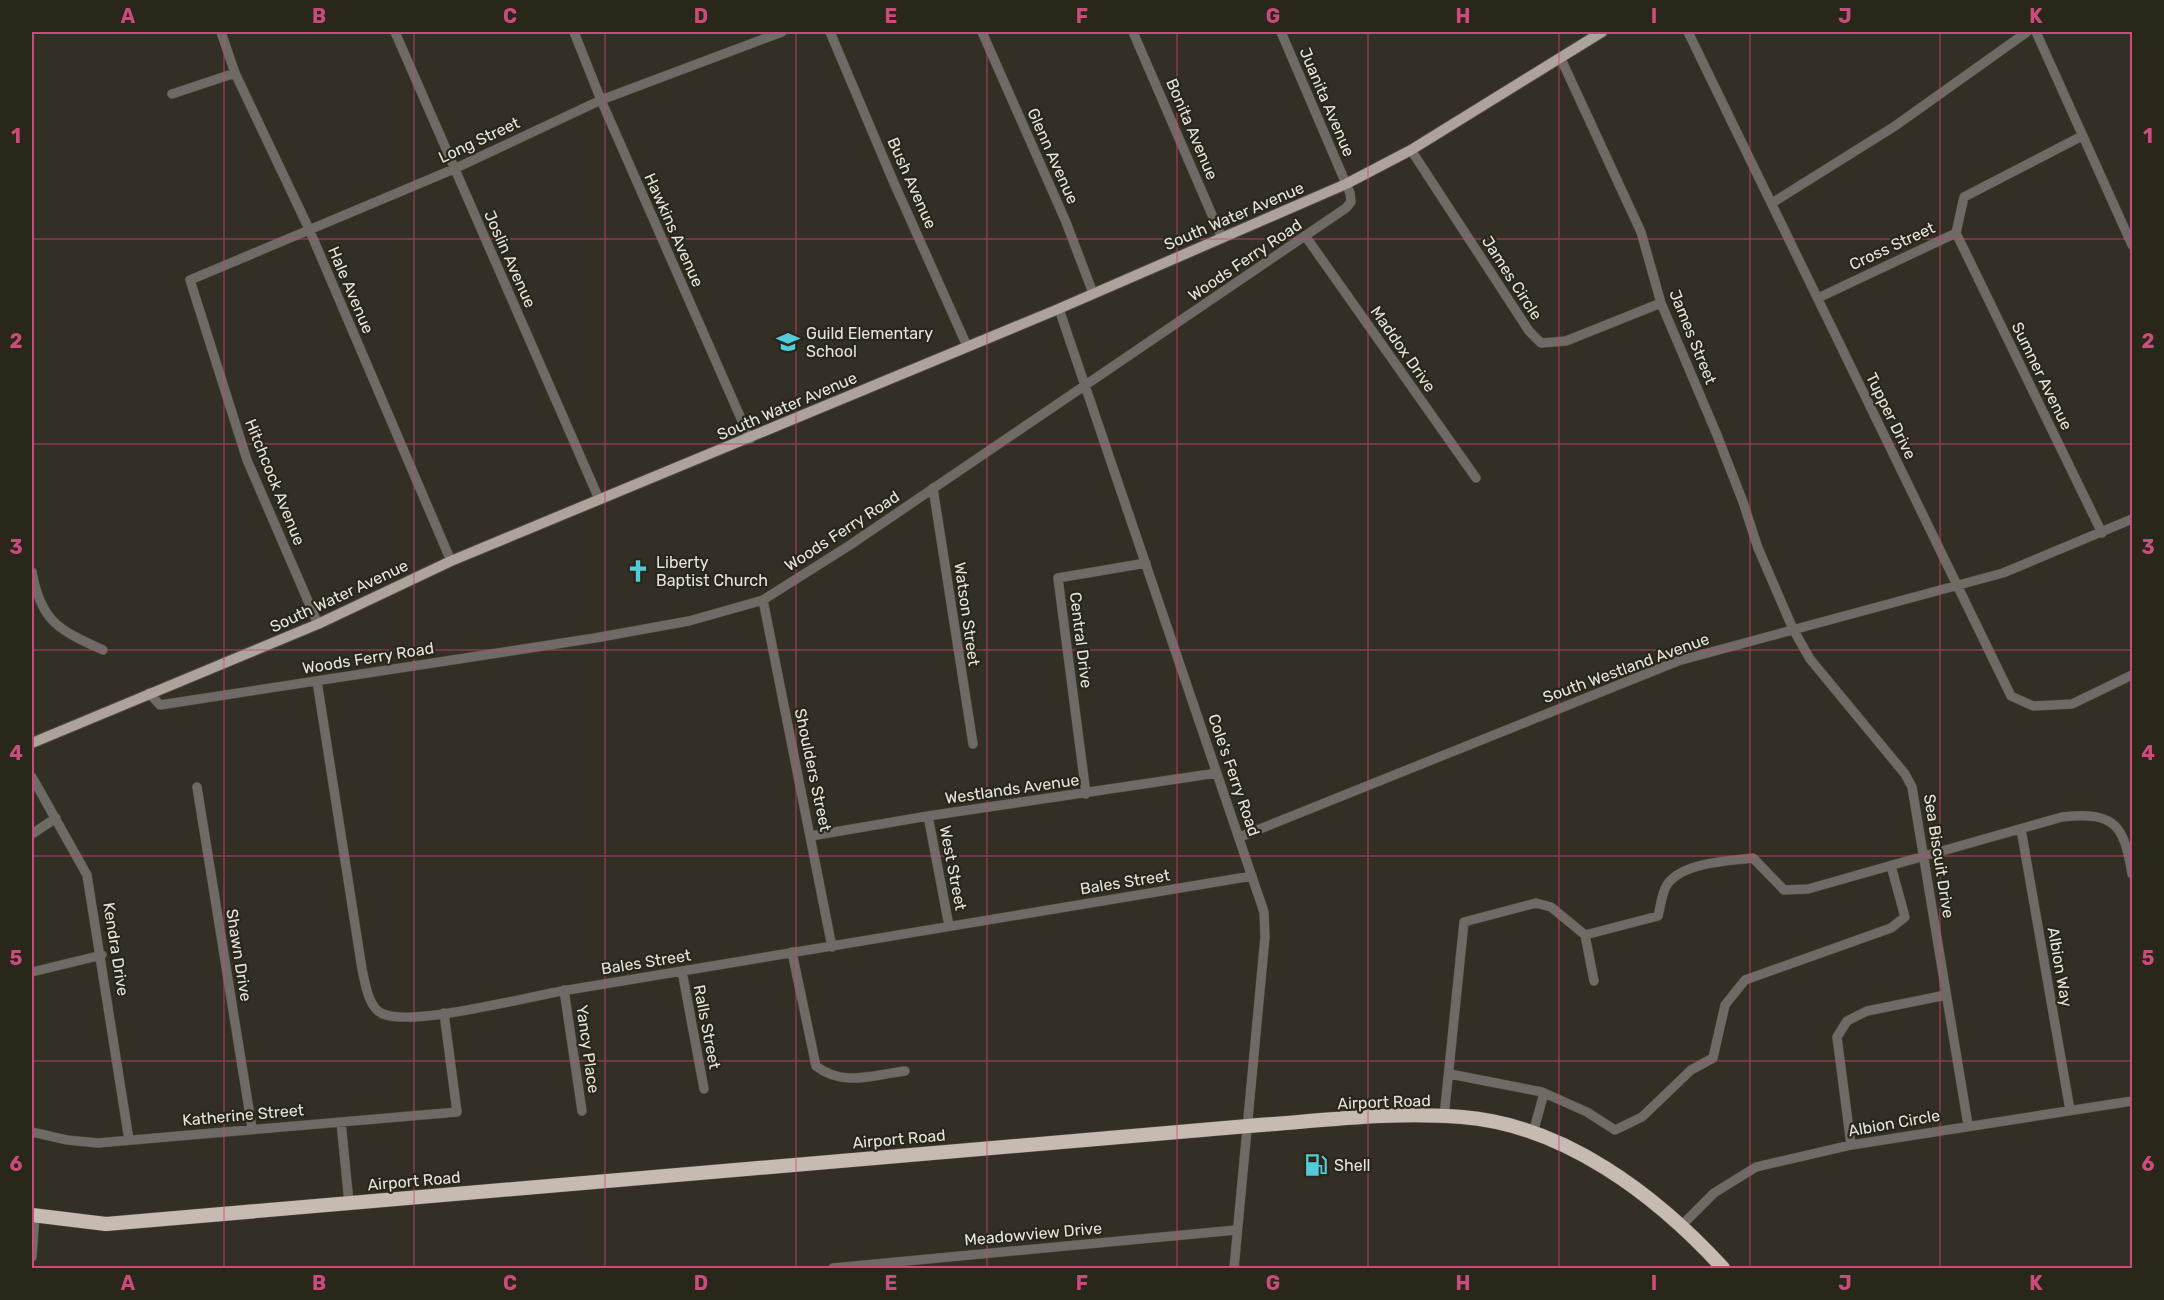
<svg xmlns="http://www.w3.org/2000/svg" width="2164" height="1300" font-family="Rubik,sans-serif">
  <rect width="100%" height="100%" fill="#332f24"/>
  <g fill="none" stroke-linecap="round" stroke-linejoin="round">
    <g stroke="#504c42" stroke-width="10">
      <path id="minor" d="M221 32 235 73 309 229 451 561
        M395 32 599 499
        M574 32 601 100 750 439
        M830 32 894 183 967 346
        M982 32 1066 222 1093 293
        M1133 32 1222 238
        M1688 32 2011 696 2033 706 2072 704 2132 675
        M2036 32 2132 245
        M1561 59 1641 232 1661 303 1717 435 1743 502 1758 548 1793 629 1810 659 1905 774 1912 787 1968 1125
        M172 94 235 73
        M1411 150 1529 331 1541 343 1566 341 1661 303
        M1772 203 1895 126 2027 32
        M1956 233 2102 533
        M1956 233 1964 197 2082 136
        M1306 237 1476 478
        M1818 298 1956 233
        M1059 309 1264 912 1265 937 1234 1268
        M933 488 973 744
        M32 572C41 622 59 630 103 650
        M763 600 832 947
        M318 624 247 460 190 280 454 169 601 100 782 32
        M317 681 362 969C365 982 368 1008 383 1014 415 1027 529 996 568 990 796 952 1024 914 1252 876
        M149 693 160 705 595 638 689 621 763 600 850 545 1346 208 1351 202 1350 193 1281 32
        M32 777 87 875 129 1140
        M197 787 252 1128
        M1086 794 1058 578 1146 563
        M928 816 949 926
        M2021 829 2070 1110
        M32 834 56 818
        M811 836 928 816 1217 773
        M1240 837 1678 661 2003 573 2132 519
        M1585 935 1594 981
        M792 952 816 1066C843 1087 872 1075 905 1071
        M682 971 704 1089
        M32 972 102 955
        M564 990 582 1111
        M1450 1074 1542 1092 1587 1112 1615 1130 1642 1117 1691 1070 1713 1058 1725 1005 1745 980 1891 928 1905 917 1891 866
        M1444 1117 1464 922 1536 903 1551 907 1585 935 1658 916C1661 905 1662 888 1671 880 1689 862 1729 861 1753 858L1784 890 1808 889 2062 817C2116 811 2124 826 2132 874
        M341 1122 349 1203
        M32 1132 67 1140 98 1143 457 1112 444 1013
        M1533 1133 1544 1093
        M1851 1145 1837 1037 1847 1021 1867 1011 1946 995
        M1682 1225 1714 1193 1756 1167 1851 1145 2132 1101
        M32 1257 35 1216
        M833 1268 1236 1230"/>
    </g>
    <g stroke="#504c42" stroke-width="12">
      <path id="major" d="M32 743 318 624 451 561 1056 310 1346 184 1411 150 1602 32"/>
    </g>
    <g stroke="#504c42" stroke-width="15">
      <path id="highway" d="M32 1215 106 1224 1248 1126C1319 1121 1391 1111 1462 1117 1564 1125 1656 1195 1723 1268"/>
    </g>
    <use href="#minor" stroke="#6f6a66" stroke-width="9"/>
    <use href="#major" stroke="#aea39b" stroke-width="10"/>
    <use href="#highway" stroke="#c7bab0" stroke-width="14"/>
  </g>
  <path fill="none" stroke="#cb4b7c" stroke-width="1.5" stroke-opacity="0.55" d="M224 32V1268M414 32V1268M605 32V1268M796 32V1268M987 32V1268M1177 32V1268M1368 32V1268M1559 32V1268M1750 32V1268M1940 32V1268M32 239H2132M32 444H2132M32 650H2132M32 856H2132M32 1061H2132"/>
  <defs>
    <g id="school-bare" transform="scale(1.8)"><path d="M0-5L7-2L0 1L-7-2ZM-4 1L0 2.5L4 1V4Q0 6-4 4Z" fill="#53cbda" stroke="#29261a" stroke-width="2.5" paint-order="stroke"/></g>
    <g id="church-bare" transform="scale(1.8)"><path d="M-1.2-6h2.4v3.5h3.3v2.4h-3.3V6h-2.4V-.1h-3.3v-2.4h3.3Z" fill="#53cbda" stroke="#29261a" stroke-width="2.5" paint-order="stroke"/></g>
    <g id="fuel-bare" transform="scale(1.8)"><path d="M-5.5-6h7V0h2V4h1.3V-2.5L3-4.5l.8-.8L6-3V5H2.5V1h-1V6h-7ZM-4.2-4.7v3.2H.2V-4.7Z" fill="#53cbda" stroke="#29261a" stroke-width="2.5" paint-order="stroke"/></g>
  </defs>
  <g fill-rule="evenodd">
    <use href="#school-bare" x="788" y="342"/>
    <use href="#church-bare" x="638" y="571"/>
    <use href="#fuel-bare" x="1316" y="1165"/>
  </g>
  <g text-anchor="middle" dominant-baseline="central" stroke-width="4.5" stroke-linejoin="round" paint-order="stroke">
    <g font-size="16" fill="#e6e4dd" stroke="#29261a">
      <text transform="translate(1327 102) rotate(67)">Juanita Avenue</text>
      <text transform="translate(1192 129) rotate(67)">Bonita Avenue</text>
      <text transform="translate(479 140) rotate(-25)">Long Street</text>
      <text transform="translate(1053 156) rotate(66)">Glenn Avenue</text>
      <text transform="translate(912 183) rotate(66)">Bush Avenue</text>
      <text transform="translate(1234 216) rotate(-23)">South Water Avenue</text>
      <text transform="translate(674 230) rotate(66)">Hawkins Avenue</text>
      <text transform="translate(1892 246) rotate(-25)">Cross Street</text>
      <text transform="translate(510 259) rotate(66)">Joslin Avenue</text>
      <text transform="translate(1245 260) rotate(-34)">Woods Ferry Road</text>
      <text transform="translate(1512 278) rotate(57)">James Circle</text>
      <text transform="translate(351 290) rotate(67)">Hale Avenue</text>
      <text transform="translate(1693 337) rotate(68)">James Street</text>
      <text transform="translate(1403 349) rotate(55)">Maddox Drive</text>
      <text transform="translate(2042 376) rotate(64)">Sumner Avenue</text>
      <text transform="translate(787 406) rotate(-23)">South Water Avenue</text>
      <text transform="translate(1891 416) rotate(64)">Tupper Drive</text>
      <text transform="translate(275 482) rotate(68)">Hitchcock Avenue</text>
      <text transform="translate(842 531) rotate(-33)">Woods Ferry Road</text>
      <text transform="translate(339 596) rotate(-25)">South Water Avenue</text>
      <text transform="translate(967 614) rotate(82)">Watson Street</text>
      <text transform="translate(1081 640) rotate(83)">Central Drive</text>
      <text transform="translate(368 658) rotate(-9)">Woods Ferry Road</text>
      <text transform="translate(1626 668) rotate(-20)">South Westland Avenue</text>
      <text transform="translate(813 770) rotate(78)">Shoulders Street</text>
      <text transform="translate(1234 775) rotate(71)">Cole's Ferry Road</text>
      <text transform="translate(1012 789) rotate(-8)">Westlands Avenue</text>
      <text transform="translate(1939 856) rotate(81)">Sea Biscuit Drive</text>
      <text transform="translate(953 868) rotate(79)">West Street</text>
      <text transform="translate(1125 882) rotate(-9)">Bales Street</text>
      <text transform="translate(116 949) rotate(81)">Kendra Drive</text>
      <text transform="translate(239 955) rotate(81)">Shawn Drive</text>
      <text transform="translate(646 962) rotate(-9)">Bales Street</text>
      <text transform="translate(2060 967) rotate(80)">Albion Way</text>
      <text transform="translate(707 1027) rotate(79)">Ralls Street</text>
      <text transform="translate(588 1049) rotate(82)">Yancy Place</text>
      <text transform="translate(1384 1102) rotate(-2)">Airport Road</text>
      <text transform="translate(243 1115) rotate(-5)">Katherine Street</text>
      <text transform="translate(1894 1123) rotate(-10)">Albion Circle</text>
      <text transform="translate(899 1139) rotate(-5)">Airport Road</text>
      <text transform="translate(414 1181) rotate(-5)">Airport Road</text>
      <text transform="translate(1033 1234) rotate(-5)">Meadowview Drive</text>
    </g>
    <g font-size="16" fill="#e6e4dd" stroke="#29261a" text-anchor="start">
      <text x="806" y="333">Guild Elementary<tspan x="806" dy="18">School</tspan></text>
      <text x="656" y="562">Liberty<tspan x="656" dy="18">Baptist Church</tspan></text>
      <text x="1334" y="1165">Shell</text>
    </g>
  </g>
  <rect width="2164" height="1300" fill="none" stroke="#29261a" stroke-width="66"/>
  <rect x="33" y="33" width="2098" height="1234" fill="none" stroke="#cb4b7c" stroke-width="2"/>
  <g font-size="20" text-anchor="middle" font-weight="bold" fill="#cb4b7c">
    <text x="128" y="23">A</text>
    <text x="319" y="23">B</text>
    <text x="510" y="23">C</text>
    <text x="701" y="23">D</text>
    <text x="891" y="23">E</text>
    <text x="1082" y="23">F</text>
    <text x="1273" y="23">G</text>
    <text x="1463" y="23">H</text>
    <text x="1654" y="23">I</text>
    <text x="1845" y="23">J</text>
    <text x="2036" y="23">K</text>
    <text x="16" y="143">1</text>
    <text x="2148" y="143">1</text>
    <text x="16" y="348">2</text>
    <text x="2148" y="348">2</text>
    <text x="16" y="554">3</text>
    <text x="2148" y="554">3</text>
    <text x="16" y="760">4</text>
    <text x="2148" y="760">4</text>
    <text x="16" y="965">5</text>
    <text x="2148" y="965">5</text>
    <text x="16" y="1171">6</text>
    <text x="2148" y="1171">6</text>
    <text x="128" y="1290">A</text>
    <text x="319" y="1290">B</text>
    <text x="510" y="1290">C</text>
    <text x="701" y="1290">D</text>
    <text x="891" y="1290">E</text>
    <text x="1082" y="1290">F</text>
    <text x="1273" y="1290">G</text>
    <text x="1463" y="1290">H</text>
    <text x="1654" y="1290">I</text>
    <text x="1845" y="1290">J</text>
    <text x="2036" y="1290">K</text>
  </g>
</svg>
